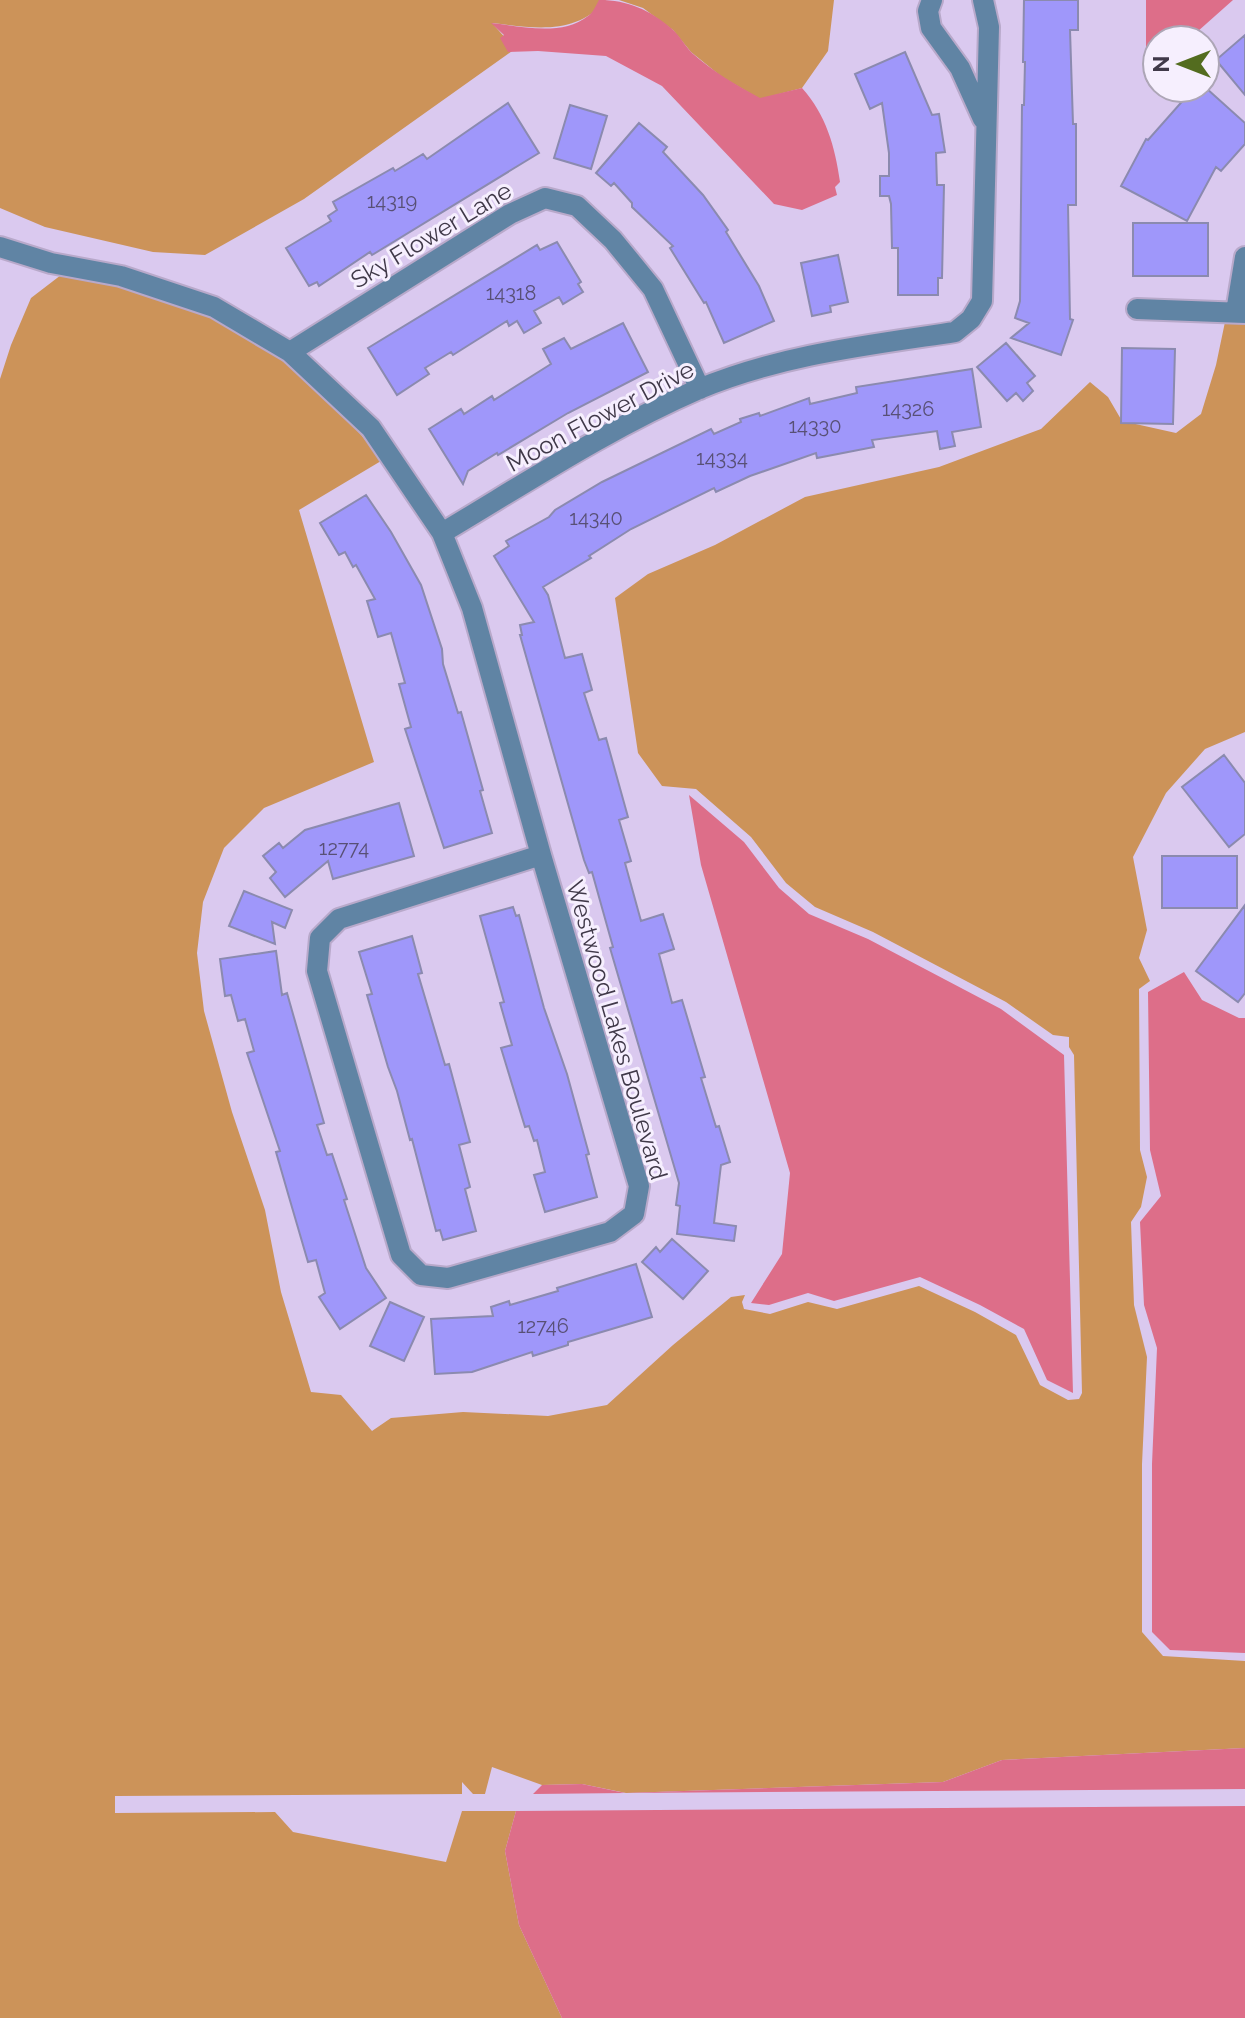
<svg xmlns="http://www.w3.org/2000/svg" width="1245" height="2018" font-family="Raleway,sans-serif">
  <rect width="100%" height="100%" fill="#dac9ef"/>
  <path fill="#cc9359" d="M0 0H606C576 36 534 28 492 23L515 49 304 199 205 255 153 252 45 227 0 208Z
    M619 0H834L828 51 802 88 760 99 722 77 691 52 673 30 643 8Z
    M61 275C109 284 165 295 209 316 273 346 341 403 381 461L299 510 374 762 264 808 224 848 203 902 197 953 204 1011 232 1112 265 1210 281 1292 311 1392 341 1395 372 1431 391 1418 463 1412 548 1416 607 1405 673 1345 731 1297 745 1295 742 1302 744 1309 770 1314 808 1302 837 1309 919 1286 975 1312 1016 1335 1040 1385 1068 1400 1079 1399 1082 1393 1074 1055 1069 1047V1037L1053 1035 1006 1002 873 932 815 907 786 883 751 837 696 789 662 786 638 753 615 598 648 574 715 545 805 497 939 467 1041 429 1090 382 1108 397 1122 421 1176 433 1201 414 1216 365 1225 322 1245 324V732L1205 749 1166 793 1133 857 1147 930 1139 958 1150 981 1139 989 1140 1150 1147 1177 1141 1207 1131 1222 1134 1305 1147 1357 1142 1464V1632L1163 1656 1245 1661V1748L1002 1760 943 1782 626 1793 582 1784 542 1785 492 1767 485 1794H473L462 1782V1794L115 1796V1813L275 1812 293 1832 446 1862 462 1811H516L505 1851 519 1925 562 2018H0V379L11 345 31 298Z"/>
  <path fill="#dd6e89" d="M599 0C628 0 650 10 672 29 680 36 685 46 692 53 712 71 736 85 760 98L802 88C826 115 835 146 840 182L835 187 837 195 802 210 774 204 662 86 606 56 538 51 508 52 500 38 504 35 491 23C520 26 562 37 588 16 593 13 596 5 599 0Z
    M1146 0H1233L1188 40H1157V70L1146 82Z
    M689 795 744 842 779 888 809 914 868 939 1001 1009 1064 1055 1073 1393 1047 1380 1024 1329 980 1305 920 1277 834 1301 808 1293 769 1305 751 1303 782 1254 790 1173 701 865Z
    M1184 972 1202 1000 1239 1018H1245V1653L1170 1650 1152 1632V1464L1157 1348 1144 1305 1140 1222 1161 1196 1150 1150 1148 992Z
    M1245 1748V1789L626 1793 533 1794 542 1785 582 1784 625 1793 943 1782 1002 1760Z
    M1245 1806V2018H562L519 1925 505 1851 516 1811Z"/>
  <path fill="#9f97fa" stroke="#8b8aaf" stroke-width="2" d="M1024 0H1078V30H1070L1073 124H1076V205H1068L1070 319 1073 320 1061 355 1011 338 1029 323 1015 318 1020 301 1022 105H1024L1025 62H1023Z
    M1245 35V95L1216 60Z
    M905 52 932 115 939 114 945 152 936 153 937 185H944L942 278H938V295H898V248H892L891 204 889 196H880V176H889V153L882 103 870 109 855 74Z
    M1194 88H1206L1245 123V144L1221 171 1216 167 1187 221 1121 186 1146 139 1148 140Z
    M508 103 539 153 372 255 370 252 319 286 317 282 309 286 286 248 331 221 328 216 337 210 333 202 393 168 395 171 423 154 427 159Z
    M570 105 607 116 591 169 554 158Z
    M639 123 667 147 663 152 703 195 728 230 726 232 759 286 774 321 724 343 706 302 704 303 670 248 673 246 632 207V203L614 183 611 186 596 173Z
    M1133 223H1208V276H1133Z
    M557 242 581 282 578 284 583 292 563 304 559 297 534 311 541 323 524 333 517 321 509 326 507 321 453 355 451 352 425 368 429 374 397 395 368 348 537 245 540 250Z
    M838 255 848 302 830 306 831 312 812 316 801 263Z
    M623 323 648 372 568 413 498 455 497 453 468 471 463 484 429 429 461 409 464 414 492 396 494 400 551 364 543 349 564 338 571 349Z
    M1006 343 1035 376 1027 383 1033 391 1023 401 1016 393 1007 401 977 367Z
    M1122 348 1175 349 1173 424 1121 423Z
    M972 369 981 427 952 432 955 446 940 449 937 431 872 440 874 447 817 458 816 453 750 476 716 492 714 488 631 529 589 556 591 558 543 587 548 595 565 658 582 654 592 690 584 693 599 740 606 738 628 817 619 820 631 861 625 863 641 921 663 914 674 949 659 954 672 1003 682 1000 705 1077 701 1078 716 1127 719 1126 730 1162 721 1165 714 1223 736 1226 734 1241 677 1234 680 1206 676 1205 679 1183 610 948 613 947 592 872 589 873 584 860 520 635H522L520 625 534 622 494 556 509 546 506 541 549 517 555 510 602 482 711 429 714 434 741 422 740 419 759 413 760 416 809 398 810 404 857 393 856 387Z
    M366 495 391 532 421 585 442 649 443 664 458 713 461 712 483 790 480 791 492 833 444 848 405 729 411 727 399 684 405 683 391 633 378 637 367 601 375 599 356 565 353 567 345 552 339 555 320 523Z
    M1224 755 1245 783V834L1229 847 1182 787Z
    M399 803 414 856 333 879 328 861 285 897 270 878 276 872 263 856 279 843 283 848 305 830Z
    M1162 856H1237V908H1162Z
    M244 891 292 910 285 928 272 922 275 944 229 926Z
    M1245 905V993L1238 1002 1196 971Z
    M513 907 516 916 519 915 544 1008 567 1074 589 1154 586 1155 597 1197 545 1212 534 1175 545 1172 537 1140 534 1141 529 1126 525 1127 501 1048 512 1045 500 1003 504 1002 480 916Z
    M412 936 422 973 418 974 445 1065 449 1064 470 1142 459 1145 470 1187 465 1189 476 1231 443 1240 440 1230 436 1231 412 1139 410 1140 397 1091 388 1067 367 995 372 994 359 952Z
    M276 951 282 995 287 993 324 1123 317 1125 327 1155 332 1154 347 1199 344 1200 366 1268 386 1298 340 1329 319 1297 325 1293 316 1260 308 1262 289 1197 276 1152 280 1151 247 1053 254 1051 245 1019 238 1021 231 995 225 996 220 959Z
    M672 1239 708 1271 683 1299 642 1262 656 1247 660 1252Z
    M636 1264 652 1317 568 1342V1345L533 1356 532 1352 472 1372 435 1374 431 1319 493 1316 491 1307 509 1301 510 1305 558 1291 557 1288Z
    M390 1302 424 1317 404 1361 370 1346Z"/>
  <g fill="none" stroke-linecap="round" stroke-linejoin="round">
    <g stroke="#b8a9ca" stroke-width="24">
      <path id="minor" d="M932 0 928 11 931 28 960 68 983 119
        M0 247 51 263 121 276 214 307 290 352 371 428 442 533 472 608 541 855
        M1137 309 1245 313
        M1236 312 1245 257
        M290 352 510 214 545 198 577 206 613 240 653 289 700 389
        M442 533C526 483 609 428 699 389 780 355 869 345 955 332L971 319 982 301 989 27 983 0
        M541 855 639 1186 634 1214 610 1232 448 1278 421 1275 401 1255 317 971 320 938 339 919Z"/>
    </g>
    <use href="#minor" stroke="#6084a4" stroke-width="20"/>
  </g>
  <g text-anchor="middle" dominant-baseline="central" stroke-width="6" stroke-linejoin="round" paint-order="stroke">
    <g font-size="20" fill="#585075">
      <text x="392" y="201">14319</text>
      <text x="511" y="293">14318</text>
      <text x="908" y="409">14326</text>
      <text x="815" y="426">14330</text>
      <text x="722" y="458">14334</text>
      <text x="596" y="518">14340</text>
      <text x="344" y="848">12774</text>
      <text x="543" y="1326">12746</text>
    </g>
    <g font-size="24" fill="#403949" stroke="#f6effe">
      <text transform="translate(431 235) rotate(-31)">Sky Flower Lane</text>
      <text transform="translate(600 416) rotate(-28)">Moon Flower Drive</text>
      <text transform="translate(617 1030) rotate(74)">Westwood Lakes Boulevard</text>
    </g>
  </g>
  <g transform="translate(1181 64) rotate(270)"><circle r="38" fill="#f6effe" stroke="#ada6b6" stroke-width="2"/>
  <path d="M0-6L14 30L0 20L-14 30Z" fill="#536c1f"/>
  <text y="-12" font-size="22" font-weight="bold" text-anchor="middle" fill="#403949">N</text>
  </g>
</svg>
